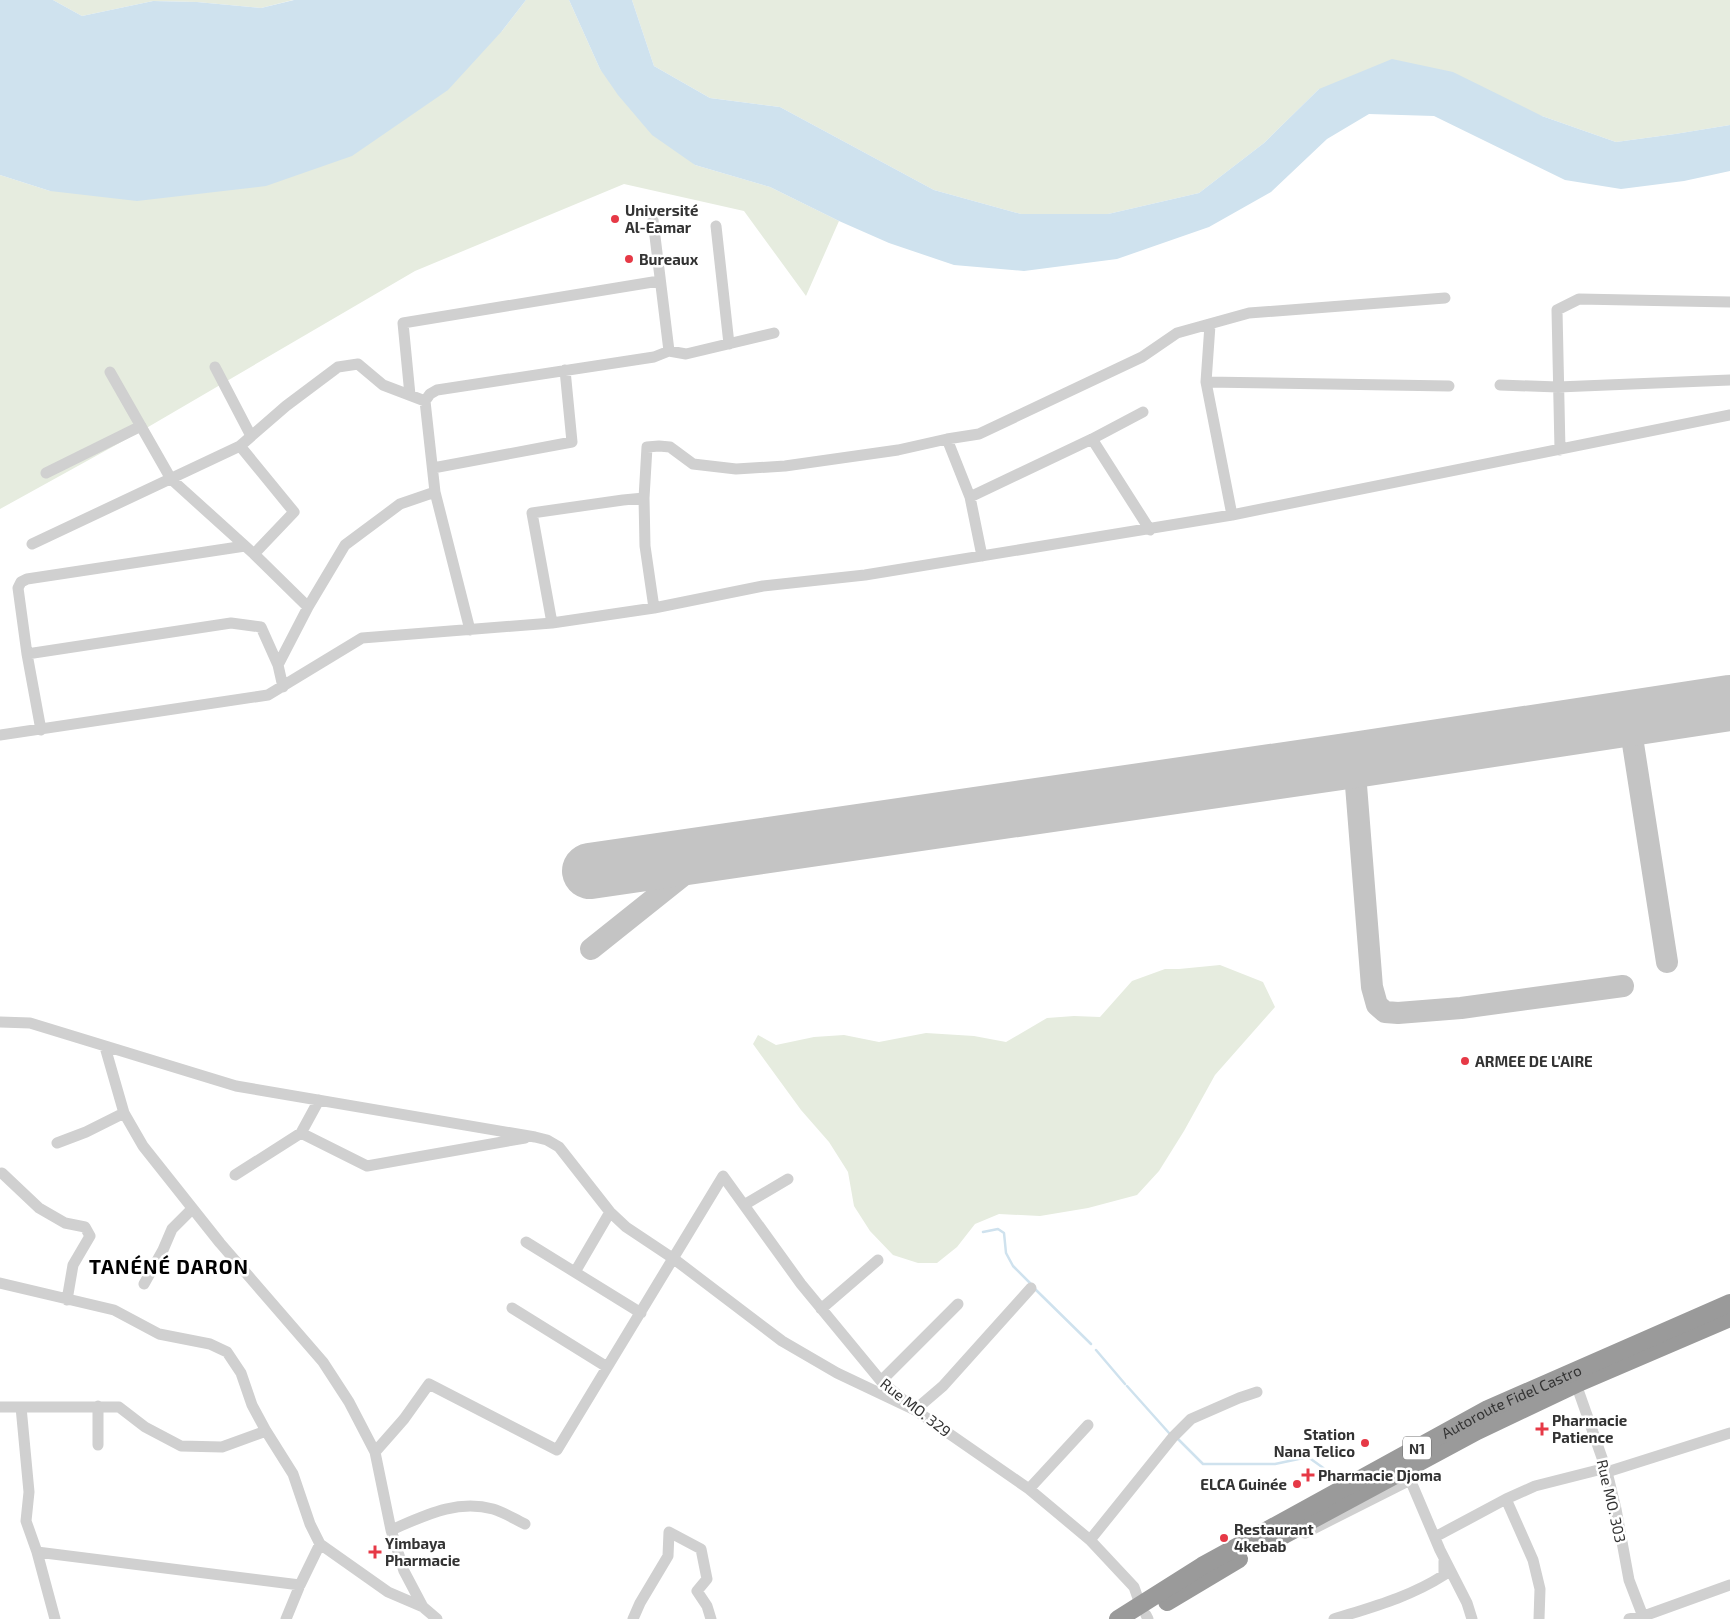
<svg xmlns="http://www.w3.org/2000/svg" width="1730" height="1619" font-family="'Exo 2',sans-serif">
  <rect width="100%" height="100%" fill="#fff"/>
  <path fill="#e6ecdf" d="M53 0H293L261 8 197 2 153 1 82 16Z
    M526 0H569L600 69 695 165 770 187 839 221 806 296 744 211 624 184 415 271 143 430 0 509V175L50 191 502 31Z
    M632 0H1730V125L1675 134 1616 142 1542 116 1319 89 1264 143 1199 193 1108 214H1021L934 190 780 107 710 98 654 66Z
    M1220 965 1263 982 1275 1007 1215 1075 1184 1131 1159 1171 1137 1195 1088 1208 1040 1216 999 1214 975 1224 957 1247 937 1263H918L893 1255 870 1231 854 1206 848 1172 829 1142 801 1110 753 1044 758 1035 776 1045 814 1037 844 1035 879 1042 926 1033 974 1036 1006 1042 1047 1018 1074 1016 1100 1017 1132 981 1165 969H1179Z"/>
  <path fill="#cfe2ee" d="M0 0H53L82 16 153 1 197 2 261 8 294 0H526L502 31 448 90 352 156 266 186 137 201 50 191 0 175Z
    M569 0H632L654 66 710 98 780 107 934 190 1021 214H1108L1199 193 1264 143 1319 89 1392 59 1453 72 1542 116 1616 142 1675 134 1730 125V171L1684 181 1621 189 1565 180 1434 116 1369 114 1327 139 1271 192 1209 227 1117 259 1024 271 954 265 889 243 839 221 770 187 695 165 652 135 618 95 600 69Z"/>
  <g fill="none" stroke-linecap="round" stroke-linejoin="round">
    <path stroke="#cfe2ee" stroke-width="2.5" d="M983 1232 998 1229 1004 1233 1006 1253 1013 1266 1032 1285
      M1035 1289 1091 1344
      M1096 1350 1125 1384
      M1127 1386 1169 1433
      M1178 1439 1203 1464H1275L1308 1457 1322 1467 1334 1479"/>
    <path stroke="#c4c4c4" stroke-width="22" d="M1629 718 1667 962
      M1354 760 1372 987 1377 1005 1385 1012 1398 1013 1461 1008 1623 986
      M591 949 695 866 704 860 726 852"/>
    <path stroke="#c4c4c4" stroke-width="56" d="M590 871 1354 760 1730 703"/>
    <path stroke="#d0d0d0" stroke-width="11" d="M653 220 669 351
      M716 226 729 344
      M1210 325 1206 382 1449 386
      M215 367 251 436
      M110 372 171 479 254 554 308 607
      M1206 382 1232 515
      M1500 385 1558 387 1730 380
      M410 395 403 323 659 281
      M947 439 970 497 982 556
      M1092 439 1150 530
      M240 446 294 512 254 554
      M1560 450 1557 310 1579 299 1730 302
      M433 468 572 442 565 370
      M46 473 141 426
      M970 497 1092 439 1143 412
      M32 544 240 446 286 406 338 367 358 364 383 385 425 401
      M654 608 645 546 644 498 647 447 659 446 670 447 693 464 736 469 785 466 898 450 947 439 979 434 1142 357 1177 333 1249 313 1445 298
      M552 623 532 513 623 500 644 498
      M470 630 435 492 425 401 430 394 437 390 654 357 669 351 686 354 774 333
      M27 654 231 623 261 627 278 665
      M283 687 278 665 308 607 345 545 400 504 435 492
      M41 730 27 654 18 588 21 582 27 579 245 546
      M0 735 268 695 362 638 552 623 654 608 763 586 865 575 1232 515 1730 415
      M0 1022 30 1023 236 1086 535 1137 547 1140 559 1147 610 1212 626 1227 674 1259 782 1341 837 1373 915 1410 943 1386 1031 1288
      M105 1047 124 1113 143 1146 220 1243 323 1362 349 1402 375 1452 391 1530 404 1571 423 1607 437 1619
      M301 1133 367 1166 525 1138
      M57 1143 86 1132 124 1113
      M2 1173 39 1208 65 1223 85 1227 90 1236 73 1265 67 1300
      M235 1175 301 1133 319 1100
      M744 1205 788 1179
      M526 1242 641 1313
      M575 1272 610 1212
      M0 1283 114 1310 159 1334 210 1344 227 1352 241 1373 252 1405 266 1431 293 1474 310 1524 320 1544 388 1592 423 1607
      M144 1284 163 1250 172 1229 192 1209
      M512 1308 607 1367
      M821 1309 878 1260
      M881 1381 958 1304
      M1576 1384 1607 1472 1616 1509 1629 1580 1644 1619
      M98 1406V1445
      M0 1407H119L145 1427 181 1446 222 1447 266 1431
      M21 1407 29 1492 26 1521 37 1552 55 1619
      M375 1452 404 1419 429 1384 557 1450 723 1176 801 1284 881 1381 915 1410 1029 1489 1090 1540 1134 1587 1140 1604
      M1406 1470 1440 1550 1467 1603 1472 1619
      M1607 1472 1730 1433
      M1029 1489 1088 1425
      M1506 1499 1533 1560 1540 1589 1539 1619
      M391 1530C424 1516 456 1499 493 1509 504 1512 514 1519 525 1524
      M1305 1533 1410 1480
      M1435 1537 1506 1499 1535 1486 1606 1468
      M1090 1540 1173 1437 1191 1419 1239 1398 1257 1392
      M37 1552 300 1585
      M1146 1615 1148 1619
      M286 1619 300 1585 320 1544
      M633 1619 640 1603 668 1556 669 1532 701 1549 707 1579 697 1591 707 1606 711 1619
      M1334 1619C1372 1607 1410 1597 1444 1575V1561
      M1629 1619 1644 1616 1730 1585"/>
    <g stroke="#9a9a9a" stroke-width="18">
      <path d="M1269 1543 1477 1431 1576 1384 1730 1318"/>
      <path d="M1167 1602 1239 1559"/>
      <path id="s1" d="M1118 1619 1202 1566 1488 1409 1730 1303"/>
    </g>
  </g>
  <g fill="#e63946" stroke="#fff" stroke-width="2">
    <circle cx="615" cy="219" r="5"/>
    <circle cx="629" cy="259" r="5"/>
    <circle cx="1465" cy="1061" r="5"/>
    <path d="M1539.5 1421.5h5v5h5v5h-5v5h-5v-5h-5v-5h5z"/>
    <circle cx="1365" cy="1443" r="5"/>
    <path d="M1305.5 1467.5h5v5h5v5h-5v5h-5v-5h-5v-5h5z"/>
    <circle cx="1297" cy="1484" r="5"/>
    <circle cx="1224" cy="1538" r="5"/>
    <path d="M372.5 1544.5h5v5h5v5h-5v5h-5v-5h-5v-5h5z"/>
  </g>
  <g text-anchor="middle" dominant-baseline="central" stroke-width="5" stroke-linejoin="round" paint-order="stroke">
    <rect fill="#fff" stroke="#707070" stroke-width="1" x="1403" y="1436.5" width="28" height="23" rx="4"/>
    <g font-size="14" font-weight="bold" fill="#333">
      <text x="1417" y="1448">N1</text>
    </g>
    <g font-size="15" font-weight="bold" fill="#333" stroke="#fff" text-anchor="start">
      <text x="625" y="210">Université<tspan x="625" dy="17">Al-Eamar</tspan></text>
      <text x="639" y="259">Bureaux</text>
      <text x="1475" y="1061">ARMEE DE L'AIRE</text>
      <text x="1552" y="1420">Pharmacie<tspan x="1552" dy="17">Patience</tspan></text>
      <text x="1355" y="1434" text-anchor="end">Station<tspan x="1355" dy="17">Nana Telico</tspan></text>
      <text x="1318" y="1475">Pharmacie Djoma</text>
      <text x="1287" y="1484" text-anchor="end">ELCA Guinée</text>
      <text x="1234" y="1529">Restaurant<tspan x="1234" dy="17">4kebab</tspan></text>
      <text x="385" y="1543">Yimbaya<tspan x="385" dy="17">Pharmacie</tspan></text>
    </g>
    <g font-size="15" fill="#333" stroke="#fff">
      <text stroke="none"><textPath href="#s1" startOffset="450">Autoroute Fidel Castro</textPath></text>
      <text transform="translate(916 1407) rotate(38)">Rue MO. 329</text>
      <text transform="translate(1612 1501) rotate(77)">Rue MO. 303</text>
    </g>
    <g font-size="20" font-weight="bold" letter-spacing="1" fill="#000" stroke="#fff">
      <text x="169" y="1266">TANÉNÉ DARON</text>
    </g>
  </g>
</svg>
